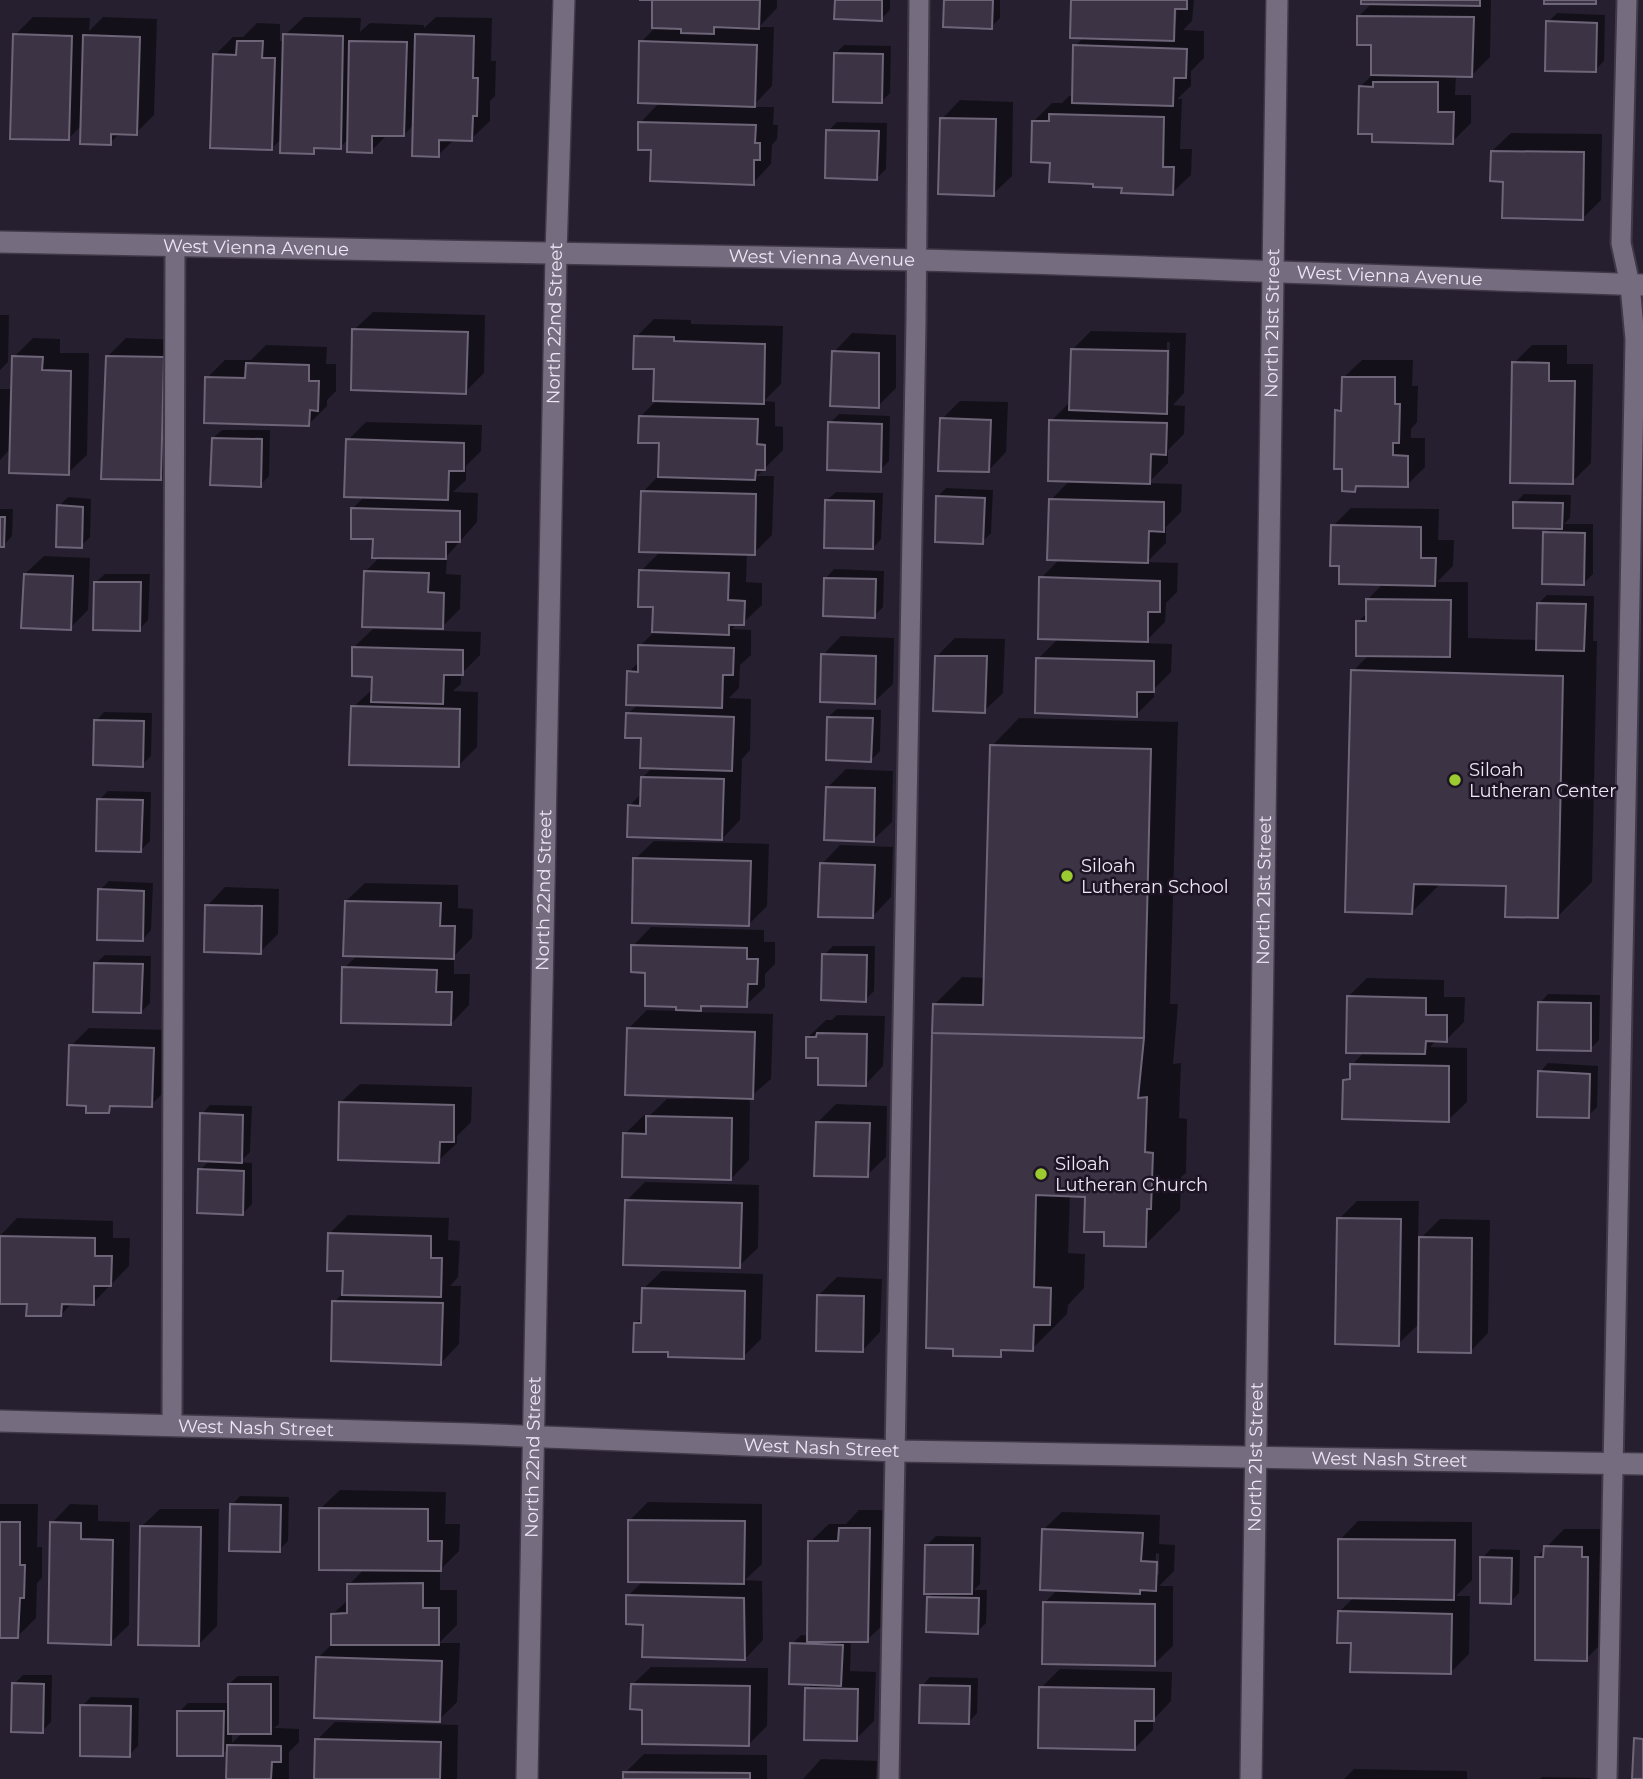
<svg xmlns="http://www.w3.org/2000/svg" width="1643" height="1779" font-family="Montserrat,sans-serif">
  <rect width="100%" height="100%" fill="#261f2f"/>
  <path fill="#0007" fill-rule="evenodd" d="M654 0H777V8L759 27H774L772 86 752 107H774L773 125H778L777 139 772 145 771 164 753 183 652 148 640 123 660 102 641 42 657 26Z
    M837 0H890V10L881 19Z
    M946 0H1000V18L991 27Z
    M1073 0H1194L1192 21 1183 30 1204 31V58L1191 71V86L1177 99H1182L1180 149H1192L1191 175 1172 193 1095 182 1052 161 1033 122 1052 103H1062L1069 96H1074L1075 46 1084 37ZM1173 1H1177L1176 23H1173Z
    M1362 0H1491L1490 57 1472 75H1456L1455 95H1471V123L1452 142 1373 132 1360 87 1372 75 1373 44 1359 16 1372 3Z
    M1557 13 1605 15 1604 61 1595 70 1548 22Z
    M33 17 90 18 89 31 103 17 157 19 154 115 136 133 121 132 110 143 82 125 68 139 15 35Z
    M304 17 361 18 360 32 370 23 424 25V28L436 17 492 18 491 61H496L495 96 490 101V121L471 139H455L438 155 415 123 404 135 388 134 371 151 349 139 340 147H318L313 152 282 138 272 148 215 55 233 37H243L257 23 280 24V41H285V35Z
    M844 45 891 46 890 93 881 102 836 53Z
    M960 100 1013 102 1012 176 993 194 942 119Z
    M837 122 887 123 886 169 877 178 828 131Z
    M1511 133 1602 134 1601 200 1583 218 1505 180 1492 151Z
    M373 312 485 315 484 373 465 392 354 330Z
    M0 315H9L8 362 0 370Z
    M654 319 691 320V324L783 326 781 384 764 401 775 402V426L783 427V450L757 476H774L772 535 754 553H747L746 582 762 583V605L743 623H738L732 629 751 630V655L740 665 739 688 729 698 751 699 750 750 742 759 740 820 722 839 629 806 642 793V778L653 767 642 737 628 714 638 704 629 672 640 661V646L654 632 655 606 641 571 661 551 643 492 660 474 661 442 640 417 658 399 656 368 636 337Z
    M1091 331 1186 333 1184 393 1173 405 1185 406 1184 434 1168 450V463L1148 483 1182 484 1181 512 1166 527V543L1147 562 1178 563 1177 592 1166 603 1165 622 1144 643 1172 644 1171 672 1154 689V697L1136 715 1038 659 1059 638 1041 578 1060 559 1051 500 1070 480 1051 421 1070 402 1073 349ZM1167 342H1170L1169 395H1165Z
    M852 333 896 335V388L878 406 834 352Z
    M33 338 60 339V353H89L87 455 68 473 11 448 0 460V389H13L14 357Z
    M126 338 182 340 179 460 160 479 108 356Z
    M266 345 327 347 326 364H336V391L327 400V406L309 424 207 378 225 360H251Z
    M1532 345H1567V364H1593L1591 463 1572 482 1514 363Z
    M1362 360H1413L1412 386H1418L1417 422 1411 429V438H1425V467L1407 485 1360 484 1355 490 1343 467 1337 411 1343 405V378Z
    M960 401 1008 402 1006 452 988 471 942 419Z
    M839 414 890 416 889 461 880 470 830 423Z
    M366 422 482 425 481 451 466 466V480L453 492 478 493 477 522 447 556 446 574 461 575 460 609 442 627 365 572 381 556 375 537 353 508 365 496 348 440Z
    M222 430H270L269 476 260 485 213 438Z
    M946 488 993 490 991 533 982 542 937 497Z
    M836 492 883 493 881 539 873 548 827 500Z
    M1524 494 1571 495 1570 518 1564 524H1593V574L1584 583 1545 533 1551 527 1515 503Z
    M68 497 91 499 90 537 81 546 59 506Z
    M1351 508 1439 509 1438 540H1454L1453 566 1437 582H1468V638L1538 640V604L1547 595 1594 596 1593 641H1597L1592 882 1557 917 1508 885 1441 883 1412 912 1353 671 1370 654 1358 622 1368 612V599L1384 583 1341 565 1333 526Z
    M0 509H13L12 536 4 545H0Z
    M44 556 90 558 88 610 70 628 25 574Z
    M834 569 884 571 883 607 874 616 826 578Z
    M105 574H150L148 620 140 629 96 582Z
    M373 629 481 632 480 655 461 674V684L453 691 478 692 477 747 458 766 353 707 373 689 374 676 354 647Z
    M841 636 894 638 893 684 874 702 823 655Z
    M955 638 1005 639 1003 693 984 711 937 656Z
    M837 709 881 710 880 751 871 760 828 717Z
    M104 712 152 713 151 756 142 765 96 721Z
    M1019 718 1178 722 1170 1004H1178L1173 1064 1181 1063 1179 1118 1187 1119 1186 1173 1181 1177 1180 1210 1145 1245 1087 1195 1070 1194 1068 1253 1085 1254 1084 1288 1068 1305 1067 1314 1032 1349 1007 1348 1000 1356 935 1004 962 977 986 978 992 746Z
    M846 769 893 771 892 822 873 840 828 787Z
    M108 791 151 792 150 841 141 850 99 800Z
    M654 841 769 844 767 906 748 925 635 859Z
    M840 845 893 847 891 897 873 916 822 864Z
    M109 881 153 883 151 930 143 939 100 890Z
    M365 883 458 885V908L473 909 472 938 454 956V974H470L469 1005 451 1024 344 968 358 955 346 901Z
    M225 887 279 889 278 934 260 952 207 906Z
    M651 927 764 930V942H775V964L765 974V987L746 1005 705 1004 697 1012 773 1014 771 1079 750 1097 749 1160 731 1179 625 1134 644 1115 649 1116 667 1099H693V1096L629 1028 647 1010 678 1011V1005L647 971 633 946Z
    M833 946H875L874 991 865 1000 824 955Z
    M105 955 151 956 150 1003 141 1012 96 963Z
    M1367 978 1444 980V997H1465L1464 1022 1446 1040H1437L1430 1047 1467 1048V1102L1448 1120 1345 1081 1352 1074V1065L1365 1051 1349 996Z
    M1548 994 1600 995 1599 1040 1590 1049 1540 1003Z
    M837 1015 885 1016 883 1066 865 1085 820 1057 807 1038 826 1020H832Z
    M89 1028 171 1030 170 1086 151 1105 116 1104 108 1111 71 1046Z
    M1548 1063 1598 1066 1597 1107 1588 1116 1540 1072Z
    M360 1084 472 1087 471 1122 457 1136V1143L438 1161 341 1102Z
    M836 1104 887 1106 886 1157 867 1175 817 1123Z
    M210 1105 252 1106 250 1152 240 1162 252 1163V1204L243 1213 200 1170 210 1160 202 1114Z
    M645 1182 759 1185 758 1248 739 1266 626 1201Z
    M1357 1201H1419L1418 1241 1440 1219 1490 1220 1488 1333 1470 1352 1420 1323 1398 1344 1339 1219Z
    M348 1215 449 1218 448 1240 460 1241 458 1277 450 1286H461L459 1344 441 1363 334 1302 344 1292 345 1270 330 1233Z
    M17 1218 113 1221V1238H130L129 1266 93 1303H72L61 1315 28 1303 0 1302V1236Z
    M662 1271 763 1274 761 1339 743 1357 669 1351 636 1323 643 1316V1289Z
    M837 1277 882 1279 880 1332 862 1351 819 1295Z
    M340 1490 446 1492 445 1524H460L459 1551 440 1570V1590H457V1625L439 1643H460L457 1702 439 1720 318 1658 333 1643V1614L349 1599V1585L365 1568 321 1508Z
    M240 1496 289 1497 288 1541 279 1550 232 1505Z
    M648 1502 762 1504V1564L745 1580 762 1581 763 1640 745 1659 645 1623 628 1596 643 1581 630 1520Z
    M0 1504H38L37 1547H42V1578L37 1583 36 1618 18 1636H0Z
    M70 1504 98 1505V1521L130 1522 129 1625 110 1643 52 1523Z
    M160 1509H219L217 1626 199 1644 141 1527Z
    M859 1510H887L886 1622 867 1640H851L850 1671 876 1672 874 1721 856 1739 807 1689 812 1683 792 1644 801 1635 809 1636 810 1542 829 1524H846Z
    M1062 1512 1160 1515 1159 1544 1175 1545 1174 1571 1159 1586H1173V1646L1154 1664 1045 1602 1058 1589 1043 1530ZM1156 1553 1159 1554V1574L1155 1578Z
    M1358 1521 1472 1522V1580L1456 1596H1470L1469 1654 1451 1672 1353 1642 1339 1612 1354 1597 1340 1540Z
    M1564 1529H1600V1540H1606L1604 1641 1586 1659 1537 1557Z
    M936 1536 981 1537 980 1584 974 1590H987L986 1623 977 1632 929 1598 934 1592 927 1545Z
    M1491 1549 1520 1550 1519 1593 1510 1602 1482 1558Z
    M651 1667 768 1668 767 1726 748 1745 643 1709 632 1685Z
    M1060 1669 1172 1672 1171 1701 1153 1720V1730L1134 1749 1041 1688Z
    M23 1675H52L51 1722 42 1731 14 1684Z
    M238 1676H279V1724L274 1728 299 1729V1742L289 1752V1779H228L229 1748 223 1754 179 1712 188 1703H229V1684ZM232 1733H242L232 1743Z
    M930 1677 978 1678 977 1713 969 1722 922 1686Z
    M91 1697 139 1698 138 1746 129 1755 82 1706Z
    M335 1722 458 1725 457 1779H316L317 1740Z
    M644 1754 767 1755V1779H625V1773Z
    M821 1759 877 1761 876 1779H803Z
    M1354 1769 1467 1771V1779H1344Z
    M1542 1777 1591 1778V1779H1540Z"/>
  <path fill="#3c3445" stroke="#6e6579" stroke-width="2" d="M639 0H760L759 29 714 27V34L681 33V29L652 28V0Z
    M835 0H882V21L834 19Z
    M944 0H993L992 29 943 27Z
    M1071 0H1187V9H1175L1174 41 1070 38Z
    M1361 0H1480V6L1361 4Z
    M1544 0H1596V4H1544Z
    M1357 16 1474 17 1472 77 1371 75V45H1357Z
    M1546 21 1597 23 1596 72 1545 71Z
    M13 34 72 36 69 140 10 139Z
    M283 34 343 36 341 149 314 148V154L280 153Z
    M415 34 474 36 473 78H478L477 116H473L472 141 439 140V157L412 156Z
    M83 35 140 37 137 135 111 134V145L80 144Z
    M237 41H263L262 58H275L272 150 210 148 213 54 236 55Z
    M349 41 407 42 404 136H372V153L347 152Z
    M639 41 757 45 755 107 638 103Z
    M1073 45 1187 49 1186 78H1174L1173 106 1072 103Z
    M834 53 883 54 882 103 833 102Z
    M1373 82H1438V112H1454L1453 144 1372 142V134H1358L1359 86 1373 87Z
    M1049 114 1164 117 1163 167H1174L1173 195 1121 193 1122 188 1093 187V184L1049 182 1050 163 1031 162 1032 121H1049Z
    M940 118 996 119 994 196 938 194Z
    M638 122 756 125 755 143H760V160H754V185L650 181 651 150H638Z
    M826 130 879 131 877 180 825 178Z
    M1491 151 1584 152 1583 220 1502 218 1503 182 1490 181Z
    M352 329 468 332 466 394 351 390Z
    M634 336 674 337V341L765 344 764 404 653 401 654 369H633Z
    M1071 349 1168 351 1167 414 1069 410Z
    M832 351 879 353V408L830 406Z
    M12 356 43 357 42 370 71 371 69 475 9 473Z
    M106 356 164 357 161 480 101 479Z
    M1512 362 1549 363V381H1575L1573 484 1510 483Z
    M246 363 309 365V381H319L318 411 310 410 309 426 204 423 205 377 245 378Z
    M1342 377H1395V404H1400L1399 443H1393V455L1408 456V487L1356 486 1355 492 1342 491V469H1334L1335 410 1341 411Z
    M639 416 758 419 757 444 765 445V470H756L755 480 658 477 659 443H638Z
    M940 418 991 420 989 472 938 471Z
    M1049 420 1167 423 1166 455 1151 454 1150 484 1048 481Z
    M828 422 882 424 881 472 827 470Z
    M212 438 262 439 261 487 210 485Z
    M346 439 464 443V471H449L448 500 344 497Z
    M641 491 756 494 755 555 639 552Z
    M936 496 985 498 983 544 935 542Z
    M1049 499 1164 502V532L1149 531 1148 563 1047 560Z
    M825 500 874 501 873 549 824 548Z
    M1513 502 1563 503 1562 529 1513 528Z
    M57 505 83 507 82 548 56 547Z
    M351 508 460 511V542H446V559L372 558 373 539H351Z
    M0 517H5L4 547H0Z
    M1331 525 1421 527V558H1436L1435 586 1339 584V566H1330Z
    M1543 532 1585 533 1584 585 1542 584Z
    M639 570 729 573 728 600 745 601 744 625H729V635L652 632 653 607H638Z
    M364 571 429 573 428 592 444 593 443 629 362 627Z
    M24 574 73 576 71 630 21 628Z
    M1039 577 1160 581V612H1148V642L1038 639Z
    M824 578 876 579 875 618 823 616Z
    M94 582H141L140 631 93 630Z
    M1366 599 1451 600 1450 657 1356 656V621H1366Z
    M1537 603 1586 604 1584 651 1536 650Z
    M638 645 734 648 733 675H723L722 708 626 705 627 671 638 672Z
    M352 647 463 650V675H444L443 704 371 702 372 677 352 676Z
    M821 654 876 656 875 704 820 702Z
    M935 656H987L985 713 933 711Z
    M1036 658 1154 661V692H1137V717L1035 713Z
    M1351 670 1563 676 1558 918 1505 917 1506 886 1414 884 1412 914 1345 912Z
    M351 706 460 709 459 767 349 765Z
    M626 713 734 717 732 771 640 768 641 738H625Z
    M827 717 873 718 871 762 826 760Z
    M94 720 144 721 143 767 93 765Z
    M990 745 1151 749 1144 1038 932 1033 933 1004 983 1005Z
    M641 777 724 779 722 840 627 837 628 805 640 806Z
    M826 787 875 788 874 842 824 840Z
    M97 799 143 800 141 852 96 851Z
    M633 858 751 861 749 926 632 923Z
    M820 863 875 865 873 918 818 917Z
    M98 889 144 891 143 941 97 940Z
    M345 901 441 903 440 926H455L454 959 343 956Z
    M205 905 262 906 261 954 204 952Z
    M631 945 747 948V959H758L757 984H748L747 1007 701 1006V1011L676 1010V1007L645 1006V973L631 972Z
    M822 954 867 955 866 1002 821 1000Z
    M94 963 143 964 141 1013 93 1012Z
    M342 967 437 970 436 992H452L451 1025 341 1023Z
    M1347 996 1426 998V1015H1447V1042L1426 1041 1425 1054 1346 1053Z
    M1538 1002 1591 1003V1051L1537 1050Z
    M627 1028 755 1032 753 1099 625 1095Z
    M817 1033 867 1034 866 1086 818 1085V1058H806V1037H816Z
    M932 1033 1144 1038 1138 1098 1147 1097 1145 1152 1153 1153 1151 1209H1147L1146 1247 1104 1246V1232H1084L1085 1197 1036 1195 1034 1287 1051 1288 1050 1325H1034L1033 1351 1001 1350V1357L953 1356V1349L926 1348Z
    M69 1045 154 1048 152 1107 110 1106 109 1113H86V1106L67 1105Z
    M1350 1064 1449 1066V1122L1342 1119 1343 1080 1350 1079Z
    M1538 1071 1590 1074 1589 1118 1537 1117Z
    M339 1102 454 1105V1142H440L439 1163 338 1160Z
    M200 1113 243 1115 242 1163 199 1161Z
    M646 1116 732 1118 731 1180 622 1177 623 1133 646 1134Z
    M816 1122 870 1123 868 1177 814 1176Z
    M198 1169 244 1171 243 1215 197 1213Z
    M625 1200 742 1203 740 1268 623 1265Z
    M1337 1218 1401 1219 1399 1346 1335 1344Z
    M328 1233 431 1236V1258H442L441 1297 342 1295 343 1271H327Z
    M0 1236 95 1238V1256H112L111 1286H94V1305L62 1304 61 1316H26L27 1304H0Z
    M1419 1237 1472 1238 1471 1353 1418 1352Z
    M642 1288 745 1291 744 1359 668 1357V1352H633L634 1323H641Z
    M817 1295 864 1296 863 1352 816 1351Z
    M332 1301 443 1303 441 1365 331 1361Z
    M230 1504 281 1505 280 1552 229 1551Z
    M319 1508 428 1509V1541H442L441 1571 319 1570Z
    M628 1520 745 1521 744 1584 628 1582Z
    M0 1522H20V1565H25L24 1598H20L18 1638H0Z
    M50 1522 81 1523V1539L113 1540 111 1645 48 1643Z
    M140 1526 201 1527 199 1646 138 1645Z
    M839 1528H870L868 1642H807L808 1541H838Z
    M1042 1529 1143 1533 1141 1561 1157 1562 1156 1591 1140 1590V1594L1040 1590Z
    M1338 1539 1455 1540 1454 1600 1338 1598Z
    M925 1545H973L972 1594H924Z
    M1544 1546 1582 1547V1557H1588L1587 1661 1535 1660V1557H1543Z
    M1480 1557 1512 1558 1511 1604 1480 1603Z
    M423 1583V1608H439V1645H331V1614L347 1613V1584Z
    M626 1595 744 1598 745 1660 642 1657 643 1625 626 1624Z
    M927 1597 979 1598 978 1634 926 1632Z
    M1043 1602 1155 1604V1666L1042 1664Z
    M1338 1611 1452 1614 1451 1674 1350 1672 1351 1643H1337Z
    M790 1643 843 1645 841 1686 789 1684Z
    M316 1657 442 1661 440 1722 314 1718Z
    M12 1683 44 1684 43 1733 11 1732Z
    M228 1684H271V1734H228Z
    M631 1684 750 1686 749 1746 642 1744V1710L630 1709Z
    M920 1685 970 1686 969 1724 919 1723Z
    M1039 1687 1154 1689V1721H1135V1750L1038 1748Z
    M805 1688 858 1689 857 1741 804 1740Z
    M80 1705 131 1706 130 1757 80 1756Z
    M177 1711H224L223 1756H177Z
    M1634 1738 1643 1739V1779H1632Z
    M315 1739 441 1742 440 1779H314Z
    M227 1745 281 1746V1762H272L271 1779H226Z
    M623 1772 750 1773V1779H623Z"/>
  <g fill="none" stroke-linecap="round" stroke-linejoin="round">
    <g stroke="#403947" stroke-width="23">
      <path id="lane" d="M172 1425 175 246
        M889 1779 916 321 919 0
        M1607 1779 1635 339 1630 285 1621 243 1627 0"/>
    </g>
    <g stroke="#403947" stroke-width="24">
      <g id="street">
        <path id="s1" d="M0 242C306 250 611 253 917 260 1159 266 1401 277 1643 285"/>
        <path id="s2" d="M0 1421 471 1434 897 1451 1643 1464"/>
        <path id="s3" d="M527 1779 556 254 564 0"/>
        <path id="s4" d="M1251 1779 1277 0"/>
      </g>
    </g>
    <use href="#lane" stroke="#756c80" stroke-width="19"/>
    <use href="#street" stroke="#756c80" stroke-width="21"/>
  </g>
  <g fill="#9cca31" stroke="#1d1525" stroke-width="2.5">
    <circle cx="1455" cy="780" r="7"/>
    <circle cx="1067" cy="876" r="7"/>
    <circle cx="1041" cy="1174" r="7"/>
  </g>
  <g text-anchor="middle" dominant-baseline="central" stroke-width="5" stroke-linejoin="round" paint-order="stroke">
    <g font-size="18" fill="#ece7f3" stroke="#1d1525">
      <text stroke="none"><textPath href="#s1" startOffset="256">West Vienna Avenue</textPath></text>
      <text stroke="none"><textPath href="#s1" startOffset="822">West Vienna Avenue</textPath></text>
      <text stroke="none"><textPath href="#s1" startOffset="1390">West Vienna Avenue</textPath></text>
      <text stroke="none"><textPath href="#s3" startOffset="1456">North 22nd Street</textPath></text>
      <text stroke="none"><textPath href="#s4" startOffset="1456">North 21st Street</textPath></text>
      <text stroke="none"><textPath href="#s3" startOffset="889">North 22nd Street</textPath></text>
      <text stroke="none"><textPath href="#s4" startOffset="889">North 21st Street</textPath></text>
      <text stroke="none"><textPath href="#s2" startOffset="256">West Nash Street</textPath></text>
      <text stroke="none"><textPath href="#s2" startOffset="822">West Nash Street</textPath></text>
      <text stroke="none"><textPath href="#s3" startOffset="322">North 22nd Street</textPath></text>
      <text stroke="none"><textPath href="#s4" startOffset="322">North 21st Street</textPath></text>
      <text stroke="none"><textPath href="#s2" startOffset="1390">West Nash Street</textPath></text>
    </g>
    <g font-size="18" fill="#ece7f3" stroke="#1d1525" text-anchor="start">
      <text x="1469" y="770">Siloah<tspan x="1469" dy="21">Lutheran Center</tspan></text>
      <text x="1081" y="866">Siloah<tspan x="1081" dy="21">Lutheran School</tspan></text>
      <text x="1055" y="1164">Siloah<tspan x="1055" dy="21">Lutheran Church</tspan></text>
    </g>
  </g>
</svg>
